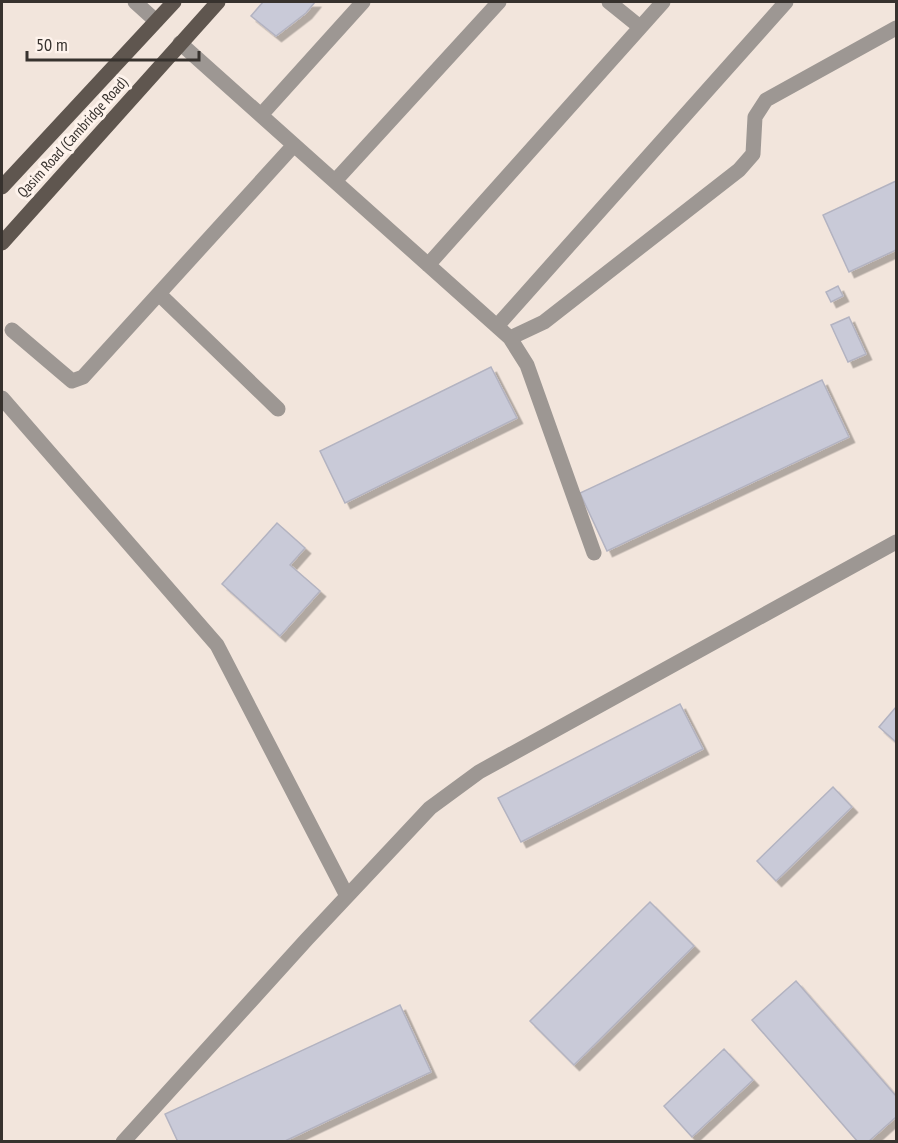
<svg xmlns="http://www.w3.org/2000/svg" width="898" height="1143" font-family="'PT Sans Narrow',sans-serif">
  <defs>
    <filter id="shadow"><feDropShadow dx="5.5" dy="5.5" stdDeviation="0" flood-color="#0004"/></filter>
  </defs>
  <rect width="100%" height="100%" fill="#f2e5dc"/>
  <path fill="#c9cad8" stroke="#b3b3c1" stroke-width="1.5" filter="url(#shadow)" d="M263 2H315L306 13 276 36 251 16Z
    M896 181V250L849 272 823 215Z
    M838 286 843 296 831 302 826 292Z
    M849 317 866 354 848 362 831 325Z
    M491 367 517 418 345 503 320 451Z
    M822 380 849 437 607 551 580 493Z
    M277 523 305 548 290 565 320 591 280 636 222 584Z
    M680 704 703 749 521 842 498 798Z
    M896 707V742L879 727Z
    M833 787 852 807 776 881 757 861Z
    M650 902 694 946 574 1065 530 1021Z
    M796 981 896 1096V1117L868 1142H858L752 1020Z
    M400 1005 431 1072 283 1142H178L165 1114Z
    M724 1049 753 1080 692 1137 664 1106Z"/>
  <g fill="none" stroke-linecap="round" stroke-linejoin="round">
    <path stroke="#9d9793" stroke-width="15" d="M135 2 156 21
      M609 2 640 27
      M180 43 510 338 527 365 594 553
      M261 115 363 2
      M335 181 499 2
      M428 265 663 2
      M159 294 278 409
      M497 326 786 2
      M12 330 72 381 83 377 294 145
      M510 338 544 322 739 170 753 154 755 117 766 100 896 28
      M2 398 217 645 347 896
      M123 1142 307 939 430 808 479 772 896 542"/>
    <path stroke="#5f564f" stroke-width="15" d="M2 187 174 2
      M2 243 218 2"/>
  </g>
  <g text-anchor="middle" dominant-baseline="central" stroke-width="6" stroke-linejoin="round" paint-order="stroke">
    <g font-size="15" fill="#37322e" stroke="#fef3ec">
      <text transform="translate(72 137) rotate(-48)">Qasim Road (Cambridge Road)</text>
    </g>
  </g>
  <rect width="898" height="1143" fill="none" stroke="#37322e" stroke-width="6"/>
  <path d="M27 51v9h172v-9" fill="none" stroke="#37322e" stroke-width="3"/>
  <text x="36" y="51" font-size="18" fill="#37322e" stroke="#fef3ec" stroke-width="4.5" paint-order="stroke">50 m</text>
</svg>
